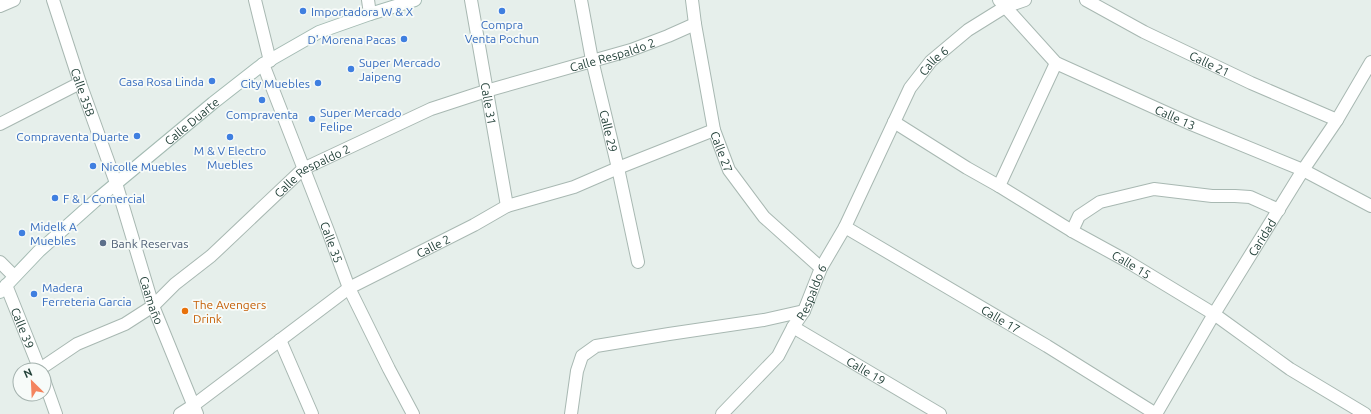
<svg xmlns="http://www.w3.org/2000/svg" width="1371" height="414" font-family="Ubuntu,sans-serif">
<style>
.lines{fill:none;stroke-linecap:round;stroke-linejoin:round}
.street-casing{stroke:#a8b8b2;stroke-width:14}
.secondary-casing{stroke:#a4bbb3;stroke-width:14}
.street{stroke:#fff;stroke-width:12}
.secondary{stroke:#fff;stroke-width:12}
.shop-dot{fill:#3f7fe0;stroke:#f7fbf9;stroke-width:1.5}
.service-dot{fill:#5c6f8a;stroke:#f7fbf9;stroke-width:1.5}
.food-dot{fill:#e8710a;stroke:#f7fbf9;stroke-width:1.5}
.labels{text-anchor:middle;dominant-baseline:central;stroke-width:3.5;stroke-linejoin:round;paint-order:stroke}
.shop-label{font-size:12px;fill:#366cbe;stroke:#f7fbf9;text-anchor:start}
.street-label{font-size:12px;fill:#24423a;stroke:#f7fbf9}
.service-label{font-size:12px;fill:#4e5e75;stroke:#f7fbf9;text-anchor:start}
.food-label{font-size:12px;fill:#c56008;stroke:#f7fbf9;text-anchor:start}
</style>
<rect width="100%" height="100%" fill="#e6efeb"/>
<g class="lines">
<defs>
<g id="street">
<path id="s1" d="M53 0 80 83 116 183 153 306 197 414"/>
<path d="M255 0 270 61"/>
<path d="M368 0 370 14"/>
<path id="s2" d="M471 0 507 206"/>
<path id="s3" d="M581 0 592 60 618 168 638 262"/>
<path id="s4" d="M692 0 695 24 714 130 729 170 764 217 821 268"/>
<path id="s5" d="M999 0 1056 63 1191 124 1303 170 1371 206"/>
<path id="s6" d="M1086 0 1144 32 1251 83 1337 120"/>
<path d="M0 6 14 0"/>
<path id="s7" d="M263 64 328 231 349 288 389 369 413 414"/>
<path id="s8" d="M894 122 967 168 999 186 1072 231 1125 260 1214 314 1290 369 1365 414"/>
<path d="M0 124 80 83"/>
<path d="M999 186 1056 63"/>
<path id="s9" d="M845 227 1047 346 1156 414"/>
<path d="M1072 231 1079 216 1100 202 1154 189 1212 196H1235L1250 197 1279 210"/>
<path d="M0 262 14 276"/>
<path id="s10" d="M6 285 40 370"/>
<path id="s11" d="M793 327 940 414"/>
<path d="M280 340 312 414"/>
<path id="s12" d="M40 369 77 344 125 324 153 306 175 284 211 256 303 169 431 109 486 91 631 50 668 36 695 24"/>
<path d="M44 380 56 414"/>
<path id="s13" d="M180 414 194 405 349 288 474 225 507 206 574 187 618 168 714 130"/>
<path d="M571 414 577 371 582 356 596 346 669 334 764 320 804 311"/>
<path id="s14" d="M722 414 778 356 793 327 804 311 821 268 845 227 910 88 931 61 968 30 1005 7 1025 0"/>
<path id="s15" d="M1156 414 1214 314 1303 170 1337 120 1371 62"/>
</g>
<g id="secondary">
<path id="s16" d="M0 292 39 251 95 201 213 103 263 64 319 32 370 14 415 0"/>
</g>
</defs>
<use href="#street" class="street-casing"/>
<use href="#secondary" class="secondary-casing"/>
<use href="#street" class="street"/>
<use href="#secondary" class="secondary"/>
</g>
<g class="shop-dot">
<circle cx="303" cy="11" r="4"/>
<circle cx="502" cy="11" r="4"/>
<circle cx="404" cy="39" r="4"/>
<circle cx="351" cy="69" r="4"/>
<circle cx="212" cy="81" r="4"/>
<circle cx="318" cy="83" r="4"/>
<circle cx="262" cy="100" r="4"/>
<circle cx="312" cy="119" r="4"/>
<circle cx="137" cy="136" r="4"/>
<circle cx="230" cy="137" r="4"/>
<circle cx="93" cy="166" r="4"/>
<circle cx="55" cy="198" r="4"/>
<circle cx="22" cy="233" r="4"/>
<circle cx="34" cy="294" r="4"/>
</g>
<circle class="service-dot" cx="103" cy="243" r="4"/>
<circle class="food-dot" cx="185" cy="311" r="4"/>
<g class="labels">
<g class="shop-label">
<text x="311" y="11">Importadora W &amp; X</text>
<text x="502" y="24" text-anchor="middle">Compra<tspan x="502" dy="14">Venta Pochun</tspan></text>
<text x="396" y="39" text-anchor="end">D' Morena Pacas</text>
<text x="359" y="62">Super Mercado<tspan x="359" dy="14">Jaipeng</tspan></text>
<text x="204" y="81" text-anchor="end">Casa Rosa Linda</text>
<text x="310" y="83" text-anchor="end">City Muebles</text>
<text x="320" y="112">Super Mercado<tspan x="320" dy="14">Felipe</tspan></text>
<text x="262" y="114" text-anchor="middle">Compraventa</text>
<text x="129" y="136" text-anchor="end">Compraventa Duarte</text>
<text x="230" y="150" text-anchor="middle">M &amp; V Electro<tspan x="230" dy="14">Muebles</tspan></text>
<text x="101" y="166">Nicolle Muebles</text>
<text x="63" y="198">F &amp; L Comercial</text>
<text x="30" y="226">Midelk A<tspan x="30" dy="14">Muebles</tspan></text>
<text x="42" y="287">Madera<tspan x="42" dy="14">Ferreteria Garcia</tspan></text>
</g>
<g class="street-label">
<text stroke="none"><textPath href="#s12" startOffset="664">Calle Respaldo 2</textPath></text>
<text stroke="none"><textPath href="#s14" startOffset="416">Calle 6</textPath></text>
<text stroke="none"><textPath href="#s6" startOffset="139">Calle 21</textPath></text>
<text stroke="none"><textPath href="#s1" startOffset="97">Calle 35B</textPath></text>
<text stroke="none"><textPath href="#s2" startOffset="105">Calle 31</textPath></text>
<text stroke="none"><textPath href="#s5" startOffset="216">Calle 13</textPath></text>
<text stroke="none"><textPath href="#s16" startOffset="257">Calle Duarte</textPath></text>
<text stroke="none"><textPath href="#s3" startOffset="134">Calle 29</textPath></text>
<text stroke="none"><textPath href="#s4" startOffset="155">Calle 27</textPath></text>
<text stroke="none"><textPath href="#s12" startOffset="340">Calle Respaldo 2</textPath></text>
<text stroke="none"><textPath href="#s15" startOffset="206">Caridad</textPath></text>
<text stroke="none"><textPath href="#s7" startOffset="191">Calle 35</textPath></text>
<text stroke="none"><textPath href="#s13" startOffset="305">Calle 2</textPath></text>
<text stroke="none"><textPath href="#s8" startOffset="277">Calle 15</textPath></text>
<text stroke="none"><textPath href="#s14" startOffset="153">Respaldo 6</textPath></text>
<text stroke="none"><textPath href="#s1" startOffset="316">Caamaño</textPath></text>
<text stroke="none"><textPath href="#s9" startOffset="181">Calle 17</textPath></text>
<text stroke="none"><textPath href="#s10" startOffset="46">Calle 39</textPath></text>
<text stroke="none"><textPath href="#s11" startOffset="85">Calle 19</textPath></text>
</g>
<g class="service-label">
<text x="111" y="243">Bank Reservas</text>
</g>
<g class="food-label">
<text x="193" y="304">The Avengers<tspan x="193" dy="14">Drink</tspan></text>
</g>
</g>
<g transform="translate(32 382) rotate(336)"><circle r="19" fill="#f7fbf9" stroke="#a3b1ad"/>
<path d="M0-3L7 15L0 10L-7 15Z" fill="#f4845f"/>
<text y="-6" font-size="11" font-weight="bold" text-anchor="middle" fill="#24423a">N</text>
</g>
</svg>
